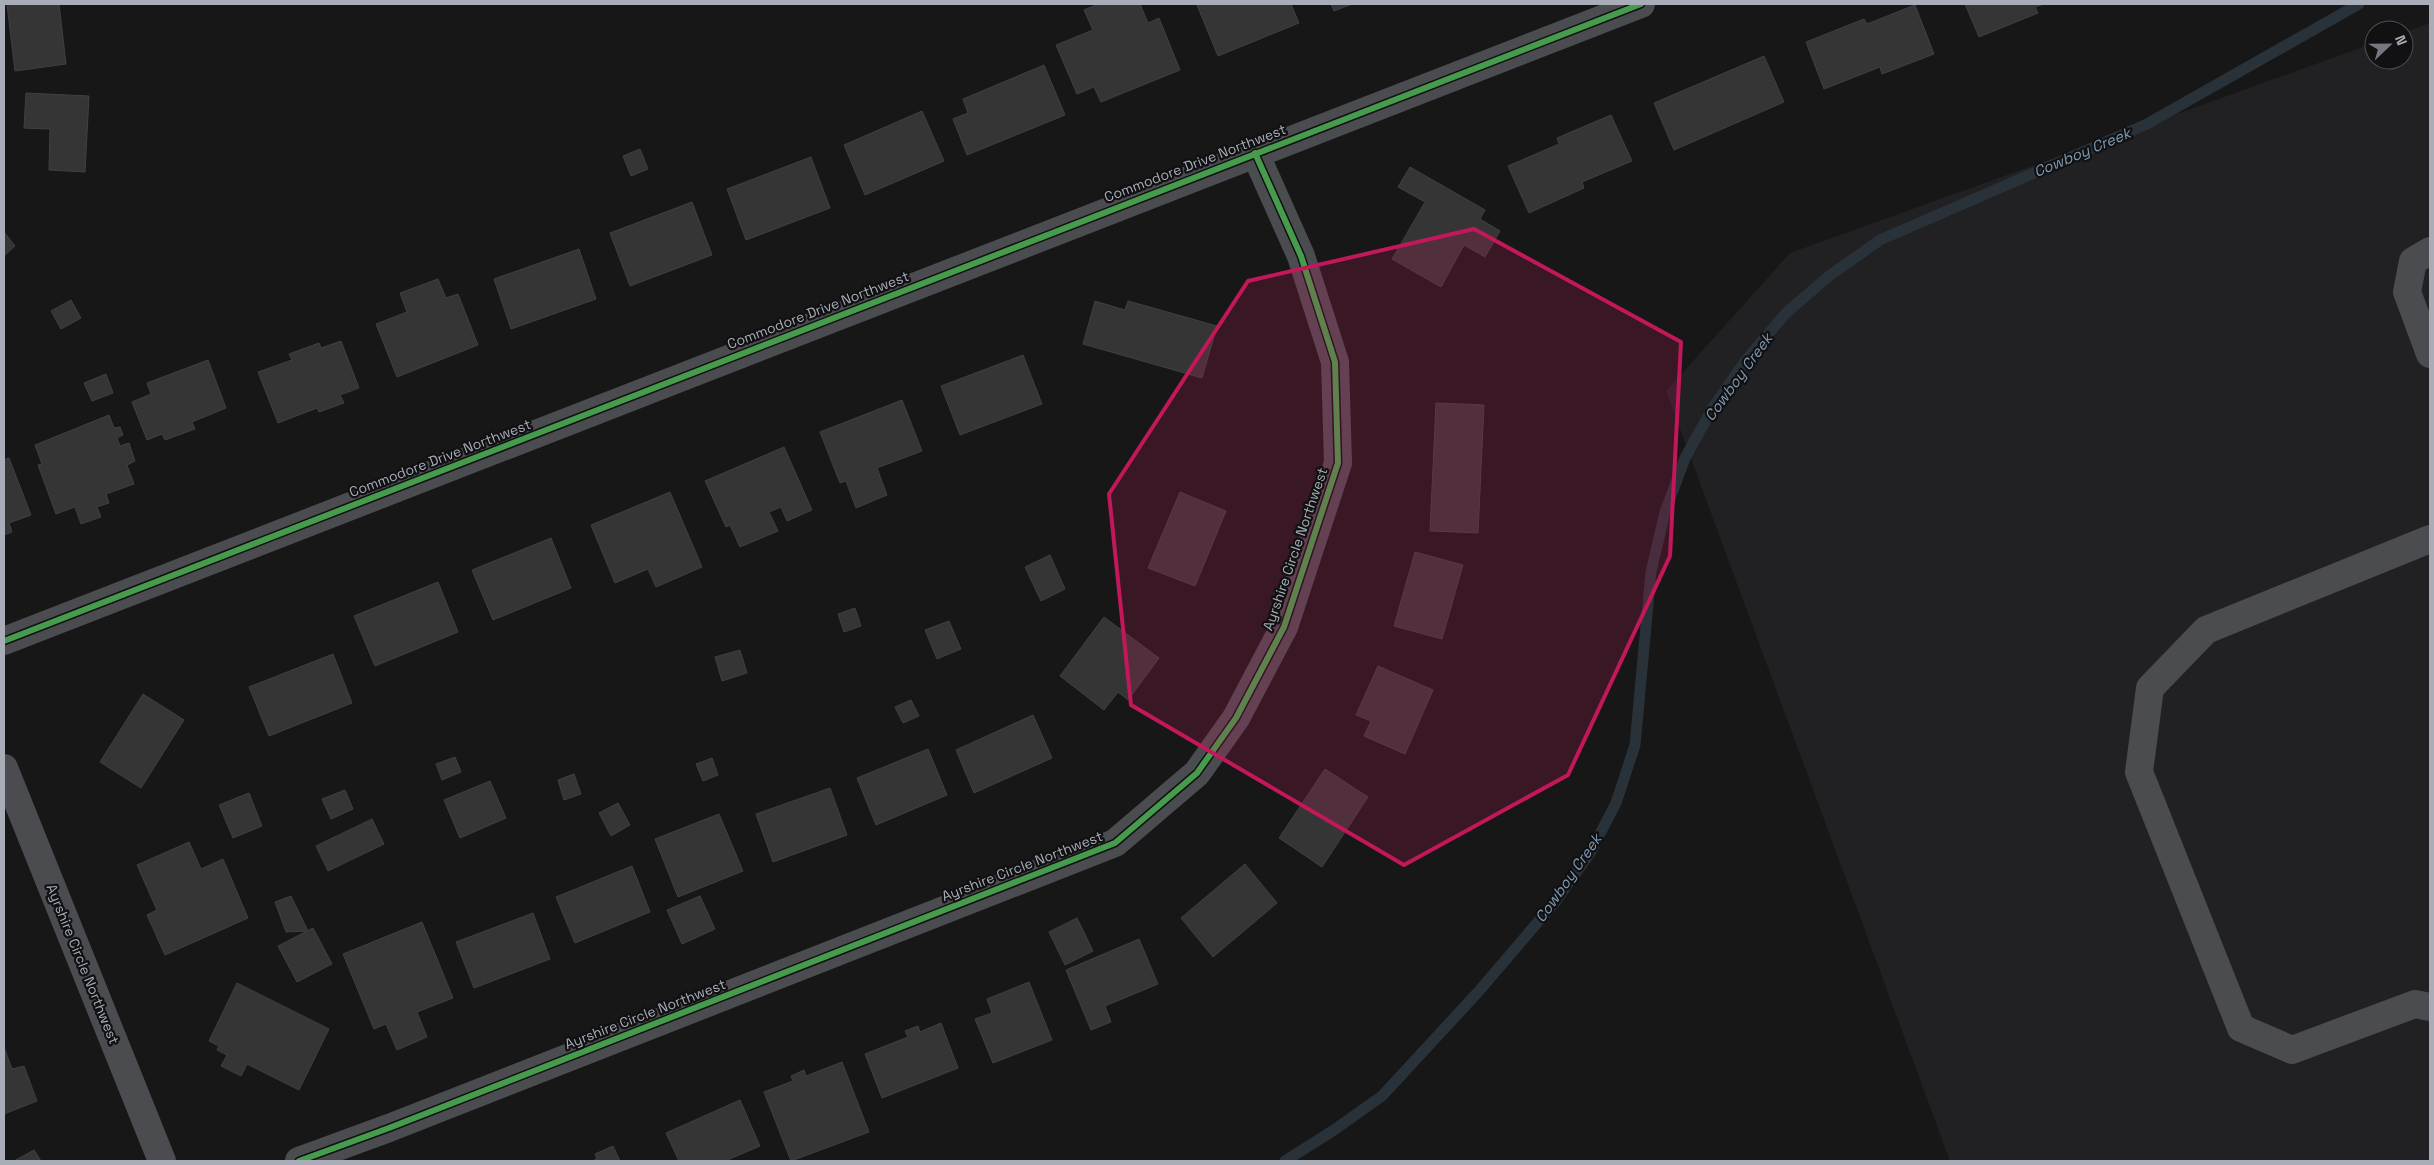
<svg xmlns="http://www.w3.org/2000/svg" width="2434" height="1165" font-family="'Space Grotesk',sans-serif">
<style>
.built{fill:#212123}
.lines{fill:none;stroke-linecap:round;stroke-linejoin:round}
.stream{stroke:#2a3239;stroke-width:11}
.building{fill:#353536;stroke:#3f4043}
.minor{stroke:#4b4c50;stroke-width:28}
.cycleway-casing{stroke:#111113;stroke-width:9}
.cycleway{stroke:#469c4c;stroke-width:6}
.marked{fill:#c2185b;fill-opacity:0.2;stroke:#c2185b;stroke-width:4;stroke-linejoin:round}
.labels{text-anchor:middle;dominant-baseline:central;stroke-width:4.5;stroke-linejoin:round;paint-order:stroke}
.street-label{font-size:14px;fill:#a8adb8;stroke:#111113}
.water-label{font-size:15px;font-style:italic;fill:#7f9bb3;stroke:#111113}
</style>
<rect width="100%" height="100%" fill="#171717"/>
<path class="built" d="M2430 23V1161H1950L1666 391 1790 253 2374 43V60H2404V32Z"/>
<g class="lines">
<path class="stream" d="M1285 1161 1334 1130 1382 1096 1479 991 1555 902 1590 853 1616 803 1635 745 1651 572 1665 512 1685 458 1712 409 1746 360 1786 313 1829 276 1880 240 2147 124 2359 4"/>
</g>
<g class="building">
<path d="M7 4H59L66 64 15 71Z"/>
<path d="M1099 4H1140L1148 23 1159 18 1180 70 1101 102 1094 87 1077 94 1056 45 1093 30 1084 10Z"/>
<path d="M1201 4H1291L1299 23 1218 56 1197 5Z"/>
<path d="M1331 4H1352L1334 11Z"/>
<path d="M1965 4H2044L2035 7 2038 13 1979 37Z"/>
<path d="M1915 5 1934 54 1882 74 1880 67 1824 89 1806 42 1864 19 1867 24Z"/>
<path d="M1764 56 1784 102 1674 150 1654 103Z"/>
<path d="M1044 65 1065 115 967 155 953 119 968 113 963 99Z"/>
<path d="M26 93 89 96 85 172 49 170 50 129 24 128Z"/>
<path d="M922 111 944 161 865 195 844 145Z"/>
<path d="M1611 115 1632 161 1582 182 1584 188 1529 213 1508 166 1559 144 1557 138Z"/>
<path d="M640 149 648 169 631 176 623 156Z"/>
<path d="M811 157 830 208 746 240 727 189Z"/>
<path d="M1410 167 1485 210 1480 219 1500 231 1485 257 1464 245 1441 287 1392 259 1425 202 1398 187Z"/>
<path d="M692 202 712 255 630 286 610 233Z"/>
<path d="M4 232 15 246 4 256Z"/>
<path d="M579 249 596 299 511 329 494 279Z"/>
<path d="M438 279 446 298 458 294 478 345 397 377 376 324 407 312 400 293Z"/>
<path d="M71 300 81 318 61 329 51 311Z"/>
<path d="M1095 301 1125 310 1128 301 1217 326 1202 378 1083 344Z"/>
<path d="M341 341 359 388 340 395 344 403 319 412 317 408 278 423 258 372 292 360 289 354 319 343 321 348Z"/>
<path d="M1023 355 1042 404 960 435 941 386Z"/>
<path d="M208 360 226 408 192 422 195 429 165 440 162 434 147 440 132 402 151 394 147 383Z"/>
<path d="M106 374 113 393 92 401 84 383Z"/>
<path d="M902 400 922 451 877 468 887 495 856 508 846 481 840 483 820 432Z"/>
<path d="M1436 403 1484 405 1478 533 1430 531Z"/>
<path d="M109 415 114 428 120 427 123 435 117 438 120 446 129 443 135 461 127 465 134 484 106 494 109 503 97 507 101 517 81 524 75 507 56 514 38 465 42 464 35 445Z"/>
<path d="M784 447 812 510 787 521 781 507 769 512 778 531 740 547 730 525 726 527 705 481Z"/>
<path d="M9 458 31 515 9 523 12 532 4 535V460Z"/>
<path d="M670 492 702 567 656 587 648 569 615 583 591 525Z"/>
<path d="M1180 492 1226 511 1195 586 1148 568Z"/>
<path d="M551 538 571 588 493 620 472 570Z"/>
<path d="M1415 552 1463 565 1442 639 1394 626Z"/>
<path d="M1050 555 1065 589 1041 601 1025 567Z"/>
<path d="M438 582 458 632 375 666 354 616Z"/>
<path d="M855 608 861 626 844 632 838 614Z"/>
<path d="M1104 617 1159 658 1128 700 1118 692 1104 710 1060 676Z"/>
<path d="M949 621 961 649 937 659 925 630Z"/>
<path d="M740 650 747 673 722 681 715 657Z"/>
<path d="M333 654 352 703 269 736 249 687Z"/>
<path d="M1378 666 1433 690 1405 754 1364 736 1371 721 1356 715Z"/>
<path d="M143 694 184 720 141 788 100 762Z"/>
<path d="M911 700 919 716 903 723 895 707Z"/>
<path d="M1033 715 1052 758 974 793 956 750Z"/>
<path d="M928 749 947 795 876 825 857 778Z"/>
<path d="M455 757 461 772 442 780 436 764Z"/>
<path d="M712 758 718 775 703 781 696 764Z"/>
<path d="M1325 769 1368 797 1322 867 1279 838Z"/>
<path d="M574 774 581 794 564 800 558 780Z"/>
<path d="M490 781 506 818 460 838 444 800Z"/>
<path d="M830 788 847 835 773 862 756 814Z"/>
<path d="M345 790 353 809 331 819 322 799Z"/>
<path d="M249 793 262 826 233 838 219 805Z"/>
<path d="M618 803 630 825 611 836 599 813Z"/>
<path d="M719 814 743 871 678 897 655 839Z"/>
<path d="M372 819 384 844 328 871 316 846Z"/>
<path d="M189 842 201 869 223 859 248 918 165 955 147 915 157 910 137 865Z"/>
<path d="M1245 864 1277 903 1213 957 1181 918Z"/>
<path d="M632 866 650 912 575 943 556 897Z"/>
<path d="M291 896 308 931 286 932 275 902Z"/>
<path d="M700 896 715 929 682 944 667 910Z"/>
<path d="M533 913 550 959 474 988 456 942Z"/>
<path d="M1077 918 1093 951 1065 965 1049 932Z"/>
<path d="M422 922 453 998 417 1012 427 1037 397 1050 386 1024 374 1029 343 954Z"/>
<path d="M313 928 332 964 297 982 278 946Z"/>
<path d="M1139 939 1158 984 1105 1006 1111 1022 1091 1030 1066 970Z"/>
<path d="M1029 982 1052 1040 993 1063 975 1019 992 1013 987 999Z"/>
<path d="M237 983 329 1029 299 1090 247 1064 241 1076 221 1066 227 1055 217 1050 219 1046 209 1041Z"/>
<path d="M941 1023 958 1068 882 1098 865 1054 908 1037 905 1031 918 1026 920 1032Z"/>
<path d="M4 1047 12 1069 24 1066 37 1101 4 1114Z"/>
<path d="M842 1062 869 1132 791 1161 764 1092 793 1081 791 1076 804 1070 806 1076Z"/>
<path d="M740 1100 760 1146 725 1161H679L666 1133Z"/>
<path d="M613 1146 620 1161H592L597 1159 595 1154Z"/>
<path d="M34 1150 41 1161H14Z"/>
</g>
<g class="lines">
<g class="minor">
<path d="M2430 251 2413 261 2407 292 2430 354"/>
<path d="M2430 539 2206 630 2150 688 2139 772 2241 1028 2292 1050 2415 1004 2430 1007"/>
<path d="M4 641 1641 4"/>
<path d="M4 768 162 1161"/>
<path d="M299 1161 389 1128 1115 843 1197 773 1236 718 1284 627 1338 463 1335 362 1301 256 1255 153"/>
</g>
<defs>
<g id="cycleway">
<path d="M4 641 1641 4"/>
<path d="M299 1161 389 1128 1115 843 1197 773 1236 718 1284 627 1338 463 1335 362 1301 256 1255 153"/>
</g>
</defs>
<use href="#cycleway" class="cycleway-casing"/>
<use href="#cycleway" class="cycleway"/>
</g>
<path class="marked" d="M1474 229 1681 342 1670 556 1568 775 1404 865 1131 705 1109 494 1248 281Z"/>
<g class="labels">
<g class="street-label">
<text transform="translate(1195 163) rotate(-21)">Commodore Drive Northwest</text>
<text transform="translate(818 310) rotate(-21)">Commodore Drive Northwest</text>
<text transform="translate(440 458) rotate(-21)">Commodore Drive Northwest</text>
<text transform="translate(1295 549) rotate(-71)">Ayrshire Circle Northwest</text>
<text transform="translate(1022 866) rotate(-21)">Ayrshire Circle Northwest</text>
<text transform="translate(83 964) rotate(68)">Ayrshire Circle Northwest</text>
<text transform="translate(645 1014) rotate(-21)">Ayrshire Circle Northwest</text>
</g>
<g class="water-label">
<text transform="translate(2082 152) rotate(-23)">Cowboy Creek</text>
<text transform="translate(1738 377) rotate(-54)">Cowboy Creek</text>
<text transform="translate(1568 878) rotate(-55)">Cowboy Creek</text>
</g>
</g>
<rect width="2434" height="1165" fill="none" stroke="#a8adb8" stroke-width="10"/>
<g transform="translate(2389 45) rotate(68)"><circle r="24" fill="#111113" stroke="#4d4f55"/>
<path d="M0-4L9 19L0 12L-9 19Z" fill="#757880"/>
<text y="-8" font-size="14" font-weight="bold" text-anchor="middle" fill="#a8adb8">N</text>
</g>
</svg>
